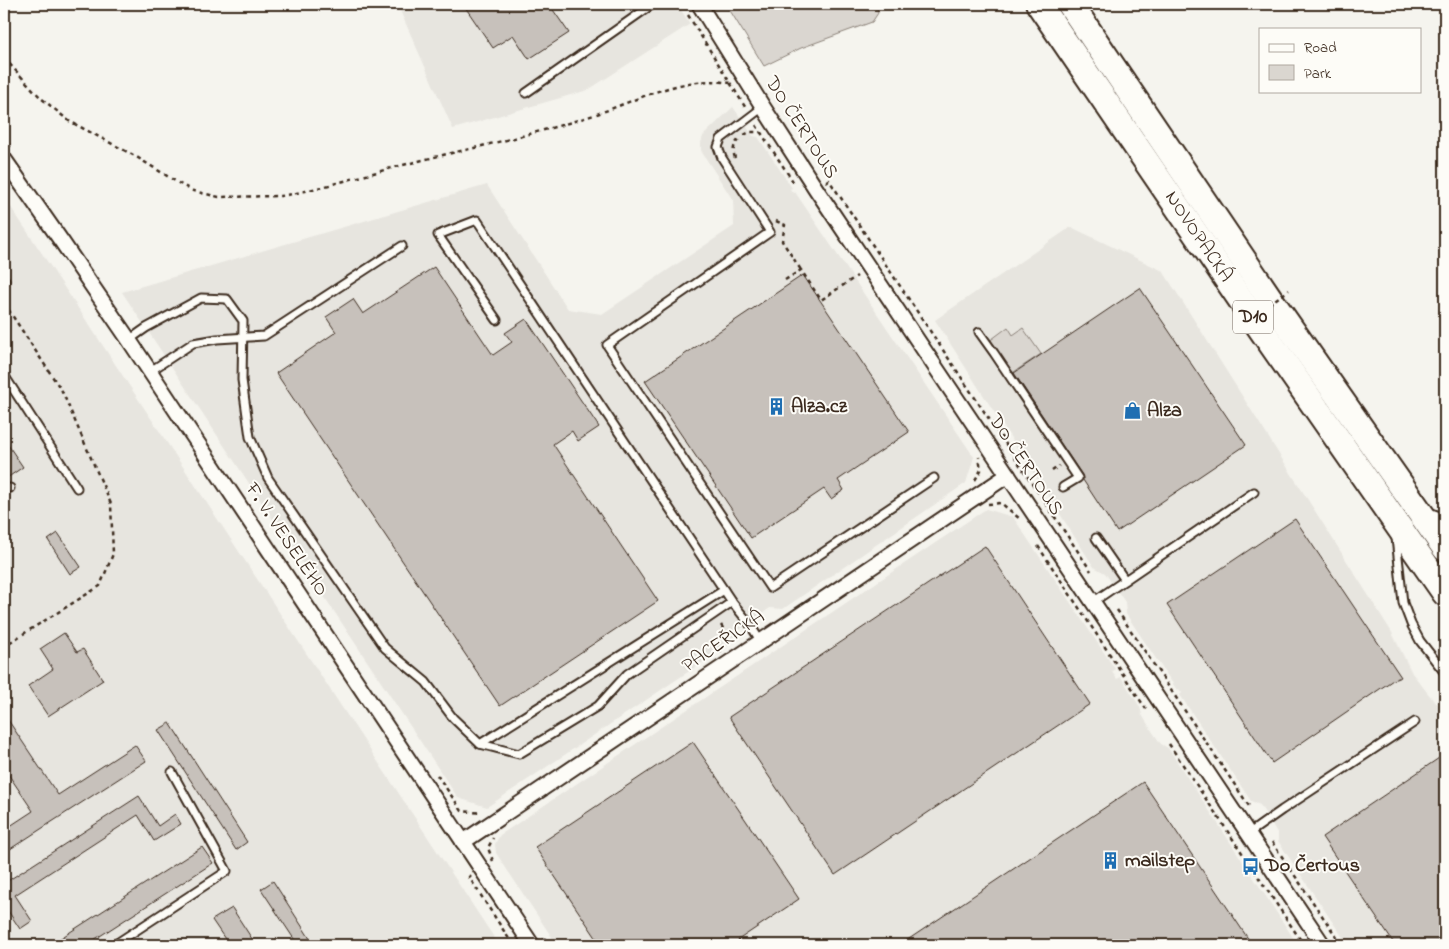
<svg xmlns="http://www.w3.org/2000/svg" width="1449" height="949" font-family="'Indie Flower',sans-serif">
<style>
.built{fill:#e7e5df}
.green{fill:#dad6d0;stroke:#8a8077}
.building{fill:#c7c1bb;stroke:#3b2a1e}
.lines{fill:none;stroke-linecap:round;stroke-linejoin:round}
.service-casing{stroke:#3b2a1e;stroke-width:11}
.minor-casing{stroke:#3b2a1e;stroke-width:18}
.motorway-casing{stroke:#3b2a1e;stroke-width:29}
.path{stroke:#3b2a1e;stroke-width:2.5;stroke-dasharray:4 4;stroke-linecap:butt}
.service{stroke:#fdfcf7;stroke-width:7}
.minor{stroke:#fdfcf7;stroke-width:14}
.motorway{stroke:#fdfcf7;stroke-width:25}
.path-bridge{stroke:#3b2a1e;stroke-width:2.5;stroke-dasharray:4 4;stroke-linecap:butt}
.labels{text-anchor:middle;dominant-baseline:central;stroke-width:4;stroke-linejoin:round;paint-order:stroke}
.shield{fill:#fdfcf7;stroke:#75695f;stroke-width:1}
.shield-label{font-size:19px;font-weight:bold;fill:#3b2a1e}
.street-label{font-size:20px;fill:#3b2a1e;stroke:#fdfcf7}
.poi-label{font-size:20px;font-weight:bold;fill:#3b2a1e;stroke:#fdfcf7;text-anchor:start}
</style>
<rect width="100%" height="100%" fill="#f5f4ee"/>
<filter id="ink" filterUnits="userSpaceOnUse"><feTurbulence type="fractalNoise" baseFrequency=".02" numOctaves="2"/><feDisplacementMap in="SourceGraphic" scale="10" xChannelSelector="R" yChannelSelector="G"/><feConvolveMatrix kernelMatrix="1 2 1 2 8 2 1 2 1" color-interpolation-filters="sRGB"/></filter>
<g filter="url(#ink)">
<g class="built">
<path d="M397 4H677L690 24 588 90 453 129Z"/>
<path d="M733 107 753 136 758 137 792 188 790 189 793 193 795 192 974 457 966 483 783 609 770 608 736 632 731 643 487 807 458 798 122 292 487 185 568 309 602 314 734 226 733 200 703 154 701 150V143L703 136 708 131Z"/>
<path d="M4 197 39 249 499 945H4Z"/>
<path d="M1071 227 1163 271 1391 631 1412 673 1434 701 1445 710V945H1348L1278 841V834L1260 805 1251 801 1180 695 1182 693 1179 689 1177 690 1126 614 1125 602 1105 573 1094 567 935 320Z"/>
<path d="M986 509 1013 517 1115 669 1112 672 1117 679 1121 677 1140 707 1142 715 1152 731 1161 744 1168 748 1298 945H557L496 853 495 844 500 835Z"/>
</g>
<g class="green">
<path d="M726 4H876L878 13 872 22 801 48 764 66Z"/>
<path d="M1008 327 1013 335 1023 328 1041 354 1011 374 988 342Z"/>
</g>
<g class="building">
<path d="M463 4H549L569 33 529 59 513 35 493 48Z"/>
<path d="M434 267 493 355 512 342 505 333 526 319 599 427 578 441 572 431 553 444 658 601 500 706 276 373 336 332 326 317 353 299 363 314Z"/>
<path d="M803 275 909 432 838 480 844 490 831 499 824 489 751 538 645 381Z"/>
<path d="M1140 288 1246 445 1117 532 1083 480 1082 475 1014 373Z"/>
<path d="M4 439 23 467 4 480Z"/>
<path d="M1295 519 1401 677 1393 680 1272 763 1167 605Z"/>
<path d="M58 533 81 567 70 574 48 540Z"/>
<path d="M985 546 1090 704 835 875 729 717Z"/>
<path d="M64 633 77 652 83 649 103 680 48 716 28 686 53 669 40 649Z"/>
<path d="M4 714 58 795 135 745 146 761 4 853V830L33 811 4 768Z"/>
<path d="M170 723 247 842 236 850 158 730Z"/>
<path d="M693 742 799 899 738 940 742 945H601L535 847Z"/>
<path d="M1445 754V945H1395L1322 837Z"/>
<path d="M1143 782 1249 940 1241 945H900Z"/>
<path d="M139 796 158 826 175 814 181 824 154 841 138 815 15 895 32 921 20 929 4 905V878L6 882Z"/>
<path d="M202 847 213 863 86 945H50Z"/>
<path d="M273 881 314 945H298L261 889Z"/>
<path d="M232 908 256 945H229L212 920Z"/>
</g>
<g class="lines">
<defs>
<g id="service">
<path d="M526 93 653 4"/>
<path d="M763 107 721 139 718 147 722 158 770 232 607 345 770 588 934 478"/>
<path d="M4 281 5 280"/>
<path d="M497 320 438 235 477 220 732 602 749 623 761 642"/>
<path d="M979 332 994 353 1078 478 1063 487"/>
<path d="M129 340 146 328 201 298 227 299 243 321 242 380 250 437 268 478 385 648 426 682 453 718 480 744 519 754 598 706 627 674 732 602"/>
<path d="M149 372 193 343 217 339 264 336 402 246"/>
<path d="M4 375 77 488"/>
<path d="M4 488H10"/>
<path d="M1429 512 1445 518"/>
<path d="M1096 538 1125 580"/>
<path d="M1396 538 1403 603 1411 624 1420 641 1445 673"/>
<path d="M1093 602 1254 492"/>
<path d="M480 744 724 590"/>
<path d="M1248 834 1282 810 1415 722"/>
<path d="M114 945 227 871 172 772"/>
</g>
<g id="minor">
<path d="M699 4 763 107 816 189 1323 945"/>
<path d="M4 159 62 242 129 340 532 945"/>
<path d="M463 842 1008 475"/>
</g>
<g id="motorway">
<path d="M1039 4 1252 316 1445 593"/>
<path d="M1070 4 1272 302 1445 548"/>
</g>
</defs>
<use href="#service" class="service-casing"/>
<use href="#minor" class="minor-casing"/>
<use href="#motorway" class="motorway-casing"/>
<g class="path">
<path d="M688 15 747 110"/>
<path d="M4 58 41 98 69 121 135 156 180 184 193 191 219 197 281 196 292 194C338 184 384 169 431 158 449 153 468 150 486 145 518 137 550 129 581 119 628 106 680 73 730 83"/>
<path d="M756 125 794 183"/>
<path d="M744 135 750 132H760"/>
<path d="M4 137 11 148"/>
<path d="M735 158C732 150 734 144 740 138"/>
<path d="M826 182 829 180 1091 571"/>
<path d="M776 221 785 225 782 241 801 270"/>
<path d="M785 280 801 270 821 300 857 276"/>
<path d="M4 303 62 391 111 504 113 554 100 586 4 646"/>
<path d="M1052 471 1059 466"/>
<path d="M975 480 981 470 979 457"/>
<path d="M988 504 1001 503 1020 519"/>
<path d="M1038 546 1146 709"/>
<path d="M1117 610 1249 806"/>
<path d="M721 625 726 633 715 642 721 652"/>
<path d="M1169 744 1304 945"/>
<path d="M437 775 462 811 482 813"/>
<path d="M1272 842 1342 945"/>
<path d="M493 861 488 848 493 838"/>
<path d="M471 875 469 877 513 945"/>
<path d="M544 938 549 945"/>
</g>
<use href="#service" class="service"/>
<use href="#minor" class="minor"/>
<use href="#motorway" class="motorway"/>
<path class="path-bridge" d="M1236 327 1289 290"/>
</g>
</g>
<defs>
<symbol id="building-bare" viewBox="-9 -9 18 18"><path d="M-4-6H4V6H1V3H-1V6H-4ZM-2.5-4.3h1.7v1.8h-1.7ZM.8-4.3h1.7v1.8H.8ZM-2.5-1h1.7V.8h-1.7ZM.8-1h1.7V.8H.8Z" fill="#1f6fb2" stroke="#fdfcf7" stroke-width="2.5" paint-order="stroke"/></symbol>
<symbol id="shop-bare" viewBox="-9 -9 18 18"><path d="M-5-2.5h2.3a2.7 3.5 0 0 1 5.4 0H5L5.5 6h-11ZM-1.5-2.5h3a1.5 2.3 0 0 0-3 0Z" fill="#1f6fb2" stroke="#fdfcf7" stroke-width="2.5" paint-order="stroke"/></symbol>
<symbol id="bus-bare" viewBox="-9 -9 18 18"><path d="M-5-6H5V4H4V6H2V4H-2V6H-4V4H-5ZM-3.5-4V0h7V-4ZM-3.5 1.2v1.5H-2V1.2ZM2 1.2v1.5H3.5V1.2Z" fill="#1f6fb2" stroke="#fdfcf7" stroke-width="2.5" paint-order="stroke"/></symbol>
</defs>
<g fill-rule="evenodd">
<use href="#building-bare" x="764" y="394" width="25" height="25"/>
<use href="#shop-bare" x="1120" y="398" width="25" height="25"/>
<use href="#building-bare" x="1098" y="848" width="25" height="25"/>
<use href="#bus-bare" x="1238" y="854" width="25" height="25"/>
</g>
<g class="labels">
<rect class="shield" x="1233" y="300.5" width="40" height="33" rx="4"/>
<g class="shield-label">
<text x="1253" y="317">D10</text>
</g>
<g class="street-label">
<text transform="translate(801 128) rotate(57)">DO ČERTOUS</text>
<text transform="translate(1198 237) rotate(56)">NOVOPACKÁ</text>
<text transform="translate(1025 465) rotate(56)">DO ČERTOUS</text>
<text transform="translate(286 540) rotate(56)">F. V. VESELÉHO</text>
<text transform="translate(724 642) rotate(-34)">PACEŘICKÁ</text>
</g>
<g class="poi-label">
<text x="791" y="407">Alza.cz</text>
<text x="1147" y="411">Alza</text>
<text x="1125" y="861">mailstep</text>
<text x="1265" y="866">Do Čertous</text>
</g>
</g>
<rect width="1449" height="949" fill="none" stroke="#fdfcf7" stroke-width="20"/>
<rect x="10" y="10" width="1429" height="929" fill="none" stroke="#3b2a1e" stroke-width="2" filter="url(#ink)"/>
<rect x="1259" y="28" width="162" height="65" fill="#fdfcf7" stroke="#afa8a0"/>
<rect x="1269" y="44" width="25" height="8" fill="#fdfcf7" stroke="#afa8a0"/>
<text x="1304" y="52" font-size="15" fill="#3b2a1e">Road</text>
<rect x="1269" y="65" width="25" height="15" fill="#dad6d0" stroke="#afa8a0"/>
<text x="1304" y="78" font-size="15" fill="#3b2a1e">Park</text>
</svg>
